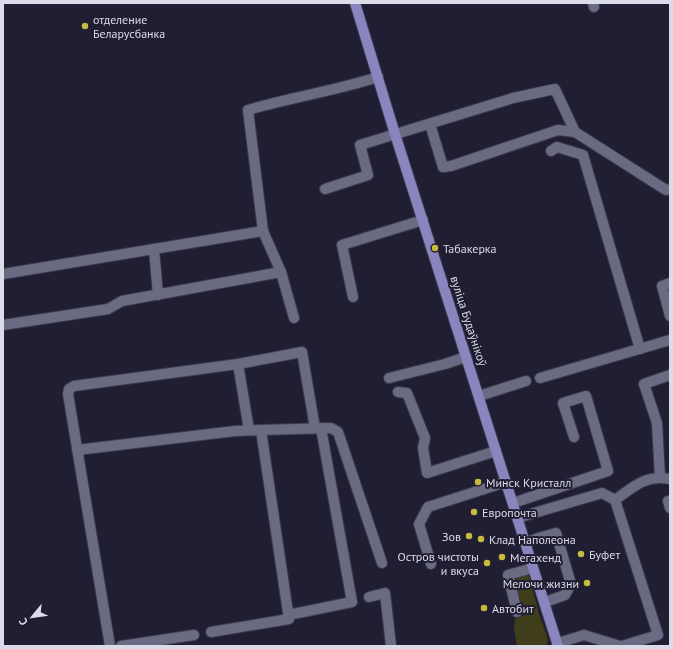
<svg xmlns="http://www.w3.org/2000/svg" width="673" height="649" font-family="'PT Sans',sans-serif">
<style>
.green{fill:#403d1a}
.lines{fill:none;stroke-linecap:round;stroke-linejoin:round}
.minor-casing{stroke:#3c3a4c;stroke-width:12}
.major-casing{stroke:#3c3a4c;stroke-width:12}
.minor{stroke:#6b6a83;stroke-width:10}
.major{stroke:#8a85be;stroke-width:10}
.poi-dot{fill:#c7bb3c;stroke:#201e33;stroke-width:1.5}
.labels{text-anchor:middle;dominant-baseline:central;stroke-width:4;stroke-linejoin:round;paint-order:stroke}
.poi-label{font-size:12px;fill:#dbdbe9;stroke:#201e33;text-anchor:start}
.street-label{font-size:12px;fill:#dbdbe9;stroke:#201e33}
</style>
<rect width="100%" height="100%" fill="#201e33"/>
<path class="green" d="M525 574 529 576 539 614 547 636 548 642 546 646H517L514 629 515 619 525 615 516 586 517 577Z"/>
<g class="lines">
<defs>
<g id="minor">
<path d="M593 3 594 7"/>
<path d="M575 132 666 190 670 189"/>
<path d="M551 151 557 147 583 155 640 349"/>
<path d="M325 189 368 175 360 145 513 98 555 89 575 132 558 130 451 166 443 167 430 124"/>
<path d="M154 249 158 295"/>
<path d="M3 274 263 231"/>
<path d="M670 283 662 286 670 316"/>
<path d="M353 297 342 245 423 220"/>
<path d="M294 318 281 272 263 231 248 110C291 97 335 91 378 77"/>
<path d="M3 325 108 309 122 301 281 272"/>
<path d="M238 364 249 430"/>
<path d="M389 378 445 364 466 357"/>
<path d="M540 378 670 340"/>
<path d="M398 392 407 393 425 438 423 448 427 473 496 451"/>
<path d="M479 396 526 381"/>
<path d="M261 430 331 428 338 432 382 563"/>
<path d="M77 450 235 431 261 430 289 619 211 632"/>
<path d="M660 477 657 423 644 384 670 375"/>
<path d="M615 500C633 487 646 474 670 479"/>
<path d="M668 501 670 508"/>
<path d="M513 503 608 471 586 396 563 403 574 437"/>
<path d="M517 518 602 493 615 500 658 635 622 646"/>
<path d="M526 543 538 538 556 533 571 584 565 595 545 602"/>
<path d="M431 564 419 524 428 507 506 482"/>
<path d="M369 597 385 593 391 646"/>
<path d="M517 612 508 575 533 568"/>
<path d="M288 615 352 602 321 428"/>
<path d="M558 643 584 635 620 646"/>
<path d="M110 646 68 394 69 389 74 386 238 364 302 352 315 428"/>
<path d="M121 646 194 635"/>
</g>
<path id="major" d="M355 3 395 134 558 646"/>
</defs>
<use href="#minor" class="minor-casing"/>
<use href="#major" class="major-casing"/>
<use href="#minor" class="minor"/>
<use href="#major" class="major"/>
</g>
<g class="poi-dot">
<circle cx="85" cy="26" r="4"/>
<circle cx="435" cy="248" r="4"/>
<circle cx="478" cy="482" r="4"/>
<circle cx="474" cy="512" r="4"/>
<circle cx="469" cy="536" r="4"/>
<circle cx="481" cy="539" r="4"/>
<circle cx="581" cy="554" r="4"/>
<circle cx="502" cy="557" r="4"/>
<circle cx="487" cy="563" r="4"/>
<circle cx="587" cy="583" r="4"/>
<circle cx="484" cy="608" r="4"/>
</g>
<g class="labels">
<g class="poi-label">
<text x="93" y="19">отделение<tspan x="93" dy="14">Беларусбанка</tspan></text>
<text x="443" y="248">Табакерка</text>
<text x="486" y="482">Минск Кристалл</text>
<text x="482" y="512">Европочта</text>
<text x="461" y="536" text-anchor="end">Зов</text>
<text x="489" y="539">Клад Наполеона</text>
<text x="589" y="554">Буфет</text>
<text x="479" y="556" text-anchor="end">Остров чистоты<tspan x="479" dy="14">и вкуса</tspan></text>
<text x="510" y="557">Мегахенд</text>
<text x="579" y="583" text-anchor="end">Мелочи жизни</text>
<text x="492" y="608">Автобит</text>
</g>
<g class="street-label">
<text transform="translate(469 321) rotate(72)">вуліца Будаўнікоў</text>
</g>
</g>
<rect width="673" height="649" fill="none" stroke="#dbdbe9" stroke-width="8"/>
<g transform="translate(32 617) rotate(241)" stroke="#201e33" stroke-width="3" paint-order="stroke">
<path d="M0-3L7 15L0 10L-7 15Z" fill="#dbdbe9"/>
<text y="-6" font-size="11" font-weight="bold" text-anchor="middle" fill="#dbdbe9">С</text>
</g>
</svg>
